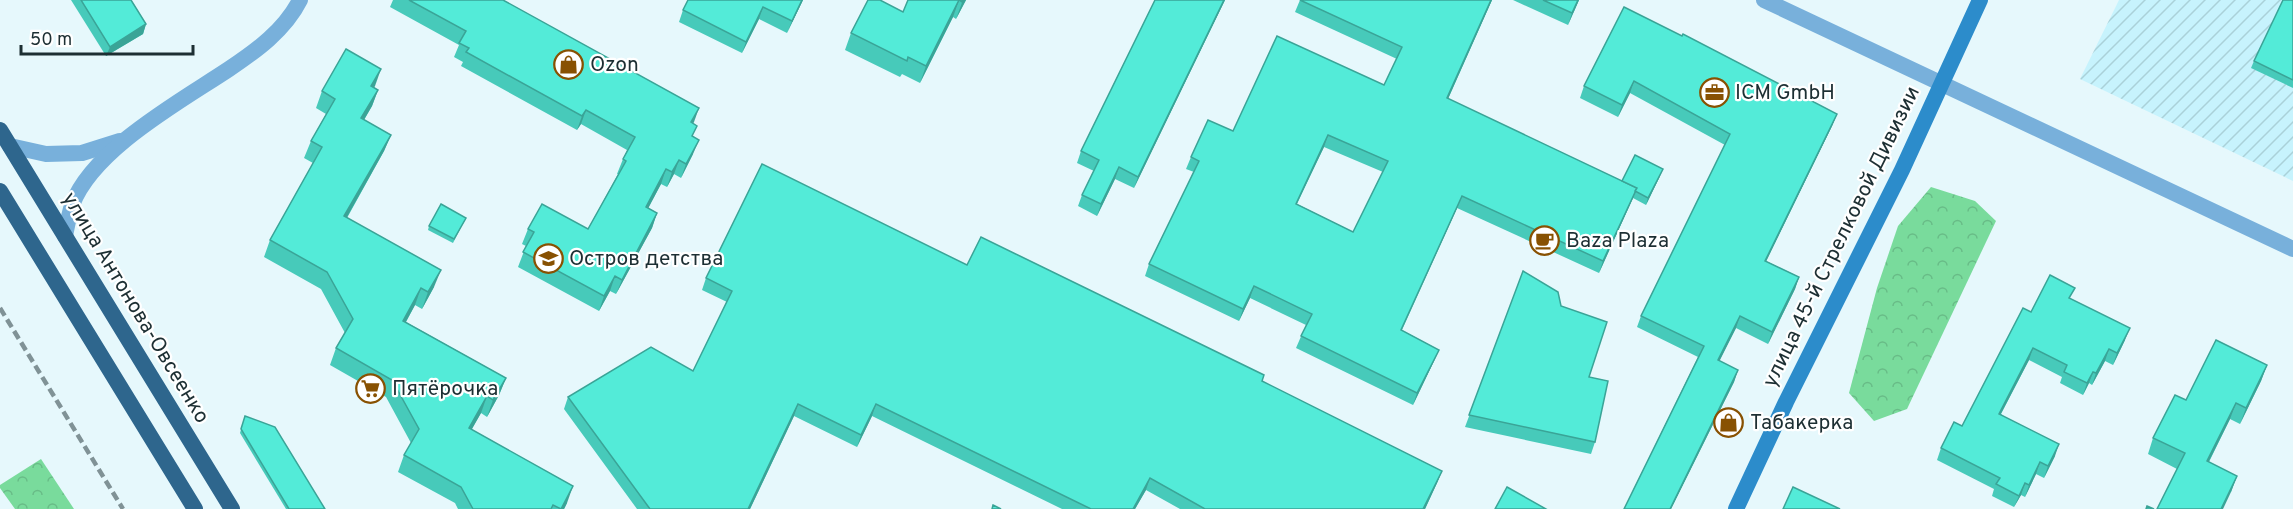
<svg xmlns="http://www.w3.org/2000/svg" width="2293" height="509" font-family="Overpass,sans-serif">
<style>
.industrial{fill:url(#industrial-furrows)}
.forest{fill:url(#forest-crowns)}
.lines{fill:none;stroke-linecap:round;stroke-linejoin:round}
.tertiary{stroke:#78b0db;stroke-width:16}
.secondary{stroke:#2c8ccb;stroke-width:16}
.trunk{stroke:#2e668d;stroke-width:16}
.rail{stroke:#809296;stroke-width:4.5;stroke-dasharray:9 4.5;stroke-linecap:butt}
.wall{fill:#47caba;fill-rule:evenodd}
.shaded-wall{fill:#3aa497}
.building{fill:#53ebd8;stroke:#3aa497;stroke-width:1.5;fill-rule:evenodd}
.labels{text-anchor:middle;dominant-baseline:central;stroke-width:4.5;stroke-linejoin:round;paint-order:stroke}
.poi-label{font-size:21px;fill:#1d2f33;stroke:#fff;text-anchor:start}
.street-label{font-size:21px;fill:#1d2f33;stroke:#fff}
</style>
<defs>
<pattern id="industrial-furrows" width="10" height="10" patternUnits="userSpaceOnUse" patternTransform="scale(1.5)"><rect width="10" height="10" fill="#c7f3fd"/><path d="M-1 1l2-2M0 10L10 0M9 11l2-2" fill="none" stroke="#aad1d9"/></pattern>
<pattern id="forest-crowns" width="20" height="18" patternUnits="userSpaceOnUse" patternTransform="scale(1.5)"><rect width="20" height="18" fill="#79db9c"/><path d="M2 6a3 3 0 1 1 6 0M12 15a3 3 0 1 1 6 0" fill="none" stroke="#68bc87"/></pattern>
</defs>
<rect width="100%" height="100%" fill="#e6f8fc"/>
<path class="industrial" d="M2119 0H2293V181L2080 79Z"/>
<g class="forest">
<path d="M1931 187 1975 201 1996 221 1907 409 1874 421 1849 393 1877 288 1898 226Z"/>
<path d="M41 459 74 509H15L0 488V485Z"/>
</g>
<g class="lines">
<g class="tertiary">
<path d="M1764 0 2293 249"/>
<path d="M10 146 46 154 82 153 120 141"/>
<path d="M65 236C67 226 69 215 72 205 93 149 181 101 229 69 256 51 285 30 300 0"/>
</g>
<path class="secondary" d="M1736 509 1786 402 1902 170 1980 0"/>
<g class="trunk">
<path d="M0 130 232 509"/>
<path d="M0 191 195 509"/>
</g>
<path class="rail" d="M0 308 123 509"/>
</g>
<g class="wall">
<path d="M71 0H131L146 24 143 34 106 56Z"/>
<path d="M393 0H503L693 124V154L681 178 674 174 667 187 661 184 648 208 657 213 652 228 616 294 610 291 599 311 518 267 526 246 522 244 528 229H588L618 174H617L623 159 627 150 581 124 577 130 461 66 463 62 454 57 459 45 390 7Z"/>
<path d="M803 0 787 33 759 19 742 53 679 22 683 10Z"/>
<path d="M908 0H966L956 19 953 17 920 83 902 74 900 77 845 50 851 33 903 12Z"/>
<path d="M1155 0H1225L1134 188 1115 179 1097 216 1078 206 1082 195 1094 171 1077 163 1081 151Z"/>
<path d="M1300 0H1492L1448 99 1622 181 1660 176 1646 205 1633 198 1599 273 1457 208 1402 330 1439 350 1434 361 1413 405 1296 348 1306 325 1250 298 1239 321 1145 276 1149 264 1194 172 1186 169 1191 157 1233 131 1384 85 1397 59 1295 12ZM1324 147 1383 172 1353 232 1297 204Z"/>
<path d="M1513 0H1579L1568 25Z"/>
<path d="M2293 0V88L2251 68 2254 61Z"/>
<path d="M1624 7 1837 114 1832 126 1766 261 1799 277 1795 289 1768 344 1736 328 1719 361 1738 370 1734 382 1671 509H1624L1698 357 1637 327 1641 316 1725 145 1630 93 1618 117 1580 98 1584 86Z"/>
<path d="M374 87 378 90 372 106 364 120 391 135 384 151 347 218 434 287 422 309 415 305 406 322 506 378 499 395 487 417 481 413 471 430 567 503 564 509H458L455 503 398 472 404 455 411 443 386 397 330 365 336 348 345 333 321 289 264 257 270 240 313 163 304 158 311 141 326 114 316 108 322 91Z"/>
<path d="M466 218 453 243 428 230 429 226Z"/>
<path d="M967 265 1262 381 1442 471 1437 483 1425 509H1180L1146 490 1135 509H1062L872 416 857 447 794 416 750 509H637L564 409 568 397 693 371 727 302 702 290 706 278Z"/>
<path d="M1523 271 1561 306 1589 377 1595 442 1591 454 1465 427Z"/>
<path d="M2071 299 2125 340 2113 365 2105 361 2092 385 2089 383 2083 395 2060 383 2062 377 2029 360 2001 414 2055 456 2044 478 2036 474 2025 497 2021 495 2014 507 1992 496 1994 489 1937 460 1941 448 1962 426 2031 312Z"/>
<path d="M2267 365 2261 381 2240 424 2230 419 2209 462 2237 476 2231 492 2177 469 2148 454 2153 438 2186 400Z"/>
<path d="M245 416 325 509H286L240 433Z"/>
</g>
<g class="shaded-wall">
<path d="M802 0H803L787 33 792 21Z"/>
<path d="M959 0 953 17 920 83 926 66Z"/>
<path d="M963 0H966L956 19Z"/>
<path d="M1224 0H1225L1134 188 1138 177Z"/>
<path d="M1491 0H1492L1443 110 1447 98Z"/>
<path d="M1578 0H1579L1568 25 1572 13Z"/>
<path d="M763 7 759 19 742 53 746 42Z"/>
<path d="M146 24 143 34 106 56 110 47Z"/>
<path d="M381 69 375 86 365 103 371 86Z"/>
<path d="M1634 81 1630 93 1618 117 1622 105Z"/>
<path d="M378 90 372 106 355 135 361 118Z"/>
<path d="M699 108 694 122 686 137 691 122Z"/>
<path d="M586 110 581 124 577 130 582 116Z"/>
<path d="M1837 114 1832 126 1761 272 1765 261Z"/>
<path d="M391 135 384 151 338 233 344 216Z"/>
<path d="M1328 135 1324 147 1291 215 1296 204Z"/>
<path d="M699 140 693 154 681 178 686 164Z"/>
<path d="M679 160 674 174 667 187 672 172Z"/>
<path d="M1119 167 1115 179 1097 216 1101 204Z"/>
<path d="M666 169 661 184 641 222 646 207Z"/>
<path d="M1663 169 1660 176 1646 205 1648 198Z"/>
<path d="M1637 188 1632 200 1599 273 1603 261Z"/>
<path d="M1462 196 1457 208 1396 341 1401 330Z"/>
<path d="M657 213 652 228 616 294 622 280Z"/>
<path d="M441 270 434 287 422 309 428 292Z"/>
<path d="M615 276 610 291 599 311 604 296Z"/>
<path d="M1799 277 1795 289 1768 344 1772 332Z"/>
<path d="M1254 286 1250 298 1239 321 1243 309Z"/>
<path d="M421 288 415 305 397 338 403 321Z"/>
<path d="M1740 316 1736 328 1714 372 1718 360Z"/>
<path d="M2130 328 2125 340 2113 365 2117 353Z"/>
<path d="M2033 348 2029 360 1995 425 1999 414Z"/>
<path d="M2109 349 2105 361 2092 385 2096 373Z"/>
<path d="M1439 350 1434 361 1413 405 1417 393Z"/>
<path d="M2267 365 2261 381 2240 424 2246 408Z"/>
<path d="M1738 370 1734 382 1671 509H1670Z"/>
<path d="M2093 372 2089 383 2083 395 2087 383Z"/>
<path d="M506 378 499 395 487 417 493 400Z"/>
<path d="M487 396 481 413 463 445 469 428Z"/>
<path d="M2236 403 2230 419 2201 477 2207 461Z"/>
<path d="M798 404 794 416 750 509H748Z"/>
<path d="M876 404 872 416 857 447 861 435Z"/>
<path d="M2059 444 2055 456 2044 478 2048 466Z"/>
<path d="M2040 462 2036 474 2025 497 2029 485Z"/>
<path d="M1442 471 1437 483 1425 509H1423Z"/>
<path d="M2237 476 2231 492 2223 509H2221Z"/>
<path d="M1150 478 1146 490 1135 509H1133Z"/>
<path d="M2025 483 2021 495 2014 507 2019 496Z"/>
<path d="M573 486 567 503 564 509H561Z"/>
</g>
<g class="building">
<path d="M81 0H131L146 24 110 47Z"/>
<path d="M409 0H503L699 108 691 122 697 126 692 136 699 140 686 164 679 160 672 172 666 169 646 207 657 213 622 280 615 276 604 296 523 252 534 232 528 229 542 204 588 229 626 161 623 159 635 137 586 110 582 116 466 52 469 48 459 43 466 31Z"/>
<path d="M688 0H802L792 21 763 7 746 42 683 10Z"/>
<path d="M868 0H880L903 12 908 0H963L962 2 959 0 926 66 908 57 907 61 851 33Z"/>
<path d="M1155 0H1224L1138 177 1119 167 1101 204 1082 195 1099 160 1081 151Z"/>
<path d="M1300 0H1491L1447 98 1637 188 1603 261 1462 196 1401 330 1439 350 1417 393 1301 336 1312 314 1254 286 1243 309 1149 264 1199 161 1191 157 1208 120 1233 131 1277 36 1384 85 1402 47ZM1328 135 1388 161 1353 232 1296 204Z"/>
<path d="M1543 0H1578L1572 13Z"/>
<path d="M2283 0H2293V80L2254 61Z"/>
<path d="M1624 7 1682 36 1683 34 1837 114 1765 261 1799 277 1772 332 1740 316 1718 360 1738 370 1670 509H1624L1704 346 1641 316 1730 134 1634 81 1622 105 1584 86Z"/>
<path d="M346 49 381 69 371 86 378 90 361 118 391 135 344 216 441 270 428 292 421 288 403 321 506 378 493 400 487 396 469 428 573 486 561 509 553 505 551 509H473L461 487 404 455 419 429 392 380 336 348 353 319 327 272 270 240 322 147 311 141 335 99 322 91Z"/>
<path d="M1635 155 1663 169 1648 198 1635 191 1637 188 1622 181Z"/>
<path d="M762 164 967 265 981 237 1264 375 1262 381 1442 471 1423 509H1205L1150 478 1133 509H1091L876 404 861 435 798 404 748 509H650L568 397 651 347 693 371 732 291 706 278Z"/>
<path d="M441 204 466 218 454 239 429 226Z"/>
<path d="M1523 271 1558 292 1561 306 1607 322 1589 377 1608 381 1595 442 1469 415Z"/>
<path d="M2050 275 2075 288 2069 298 2130 328 2117 353 2109 349 2096 373 2093 372 2087 383 2064 372 2067 365 2033 348 1999 414 2059 444 2048 466 2040 462 2029 485 2025 483 2019 496 1996 484 2000 478 1941 448 1954 422 1962 426 2023 308 2031 312Z"/>
<path d="M2216 340 2267 365 2246 408 2236 403 2207 461 2237 476 2221 509H2157L2185 453 2153 438 2175 395 2186 400Z"/>
<path d="M245 416 275 427 325 509H289L241 429Z"/>
<path d="M1507 487 1546 509H1495Z"/>
<path d="M1793 487 1840 509H1783Z"/>
<path d="M993 505 1001 509H992Z"/>
<path d="M2147 506 2154 509H2146Z"/>
</g>
<defs>
<symbol id="shop-ring" viewBox="-11 -11 22 22"><circle r="9.5" fill="#fff" stroke="#885102" stroke-width="1.5"/><path d="M-5-2.5h2.3a2.7 3.5 0 0 1 5.4 0H5L5.5 6h-11ZM-1.5-2.5h3a1.5 2.3 0 0 0-3 0Z" fill="#885102"/></symbol>
<symbol id="office-ring" viewBox="-11 -11 22 22"><circle r="9.5" fill="#fff" stroke="#885102" stroke-width="1.5"/><path d="M-6-3h4V-5.5h4V-3h4V5H-6ZM-1-4.5V-3h2v-1.5ZM-6 0V1H6V0Z" fill="#885102"/></symbol>
<symbol id="cafe-ring" viewBox="-11 -11 22 22"><circle r="9.5" fill="#fff" stroke="#885102" stroke-width="1.5"/><path d="M-5.5-4.5H6V0H3Q3 3.5 0 3.5H-2.5Q-5.5 3.5-5.5 0ZM3-3.2v2h1.7v-2ZM-6 4.5H4V6H-6Z" fill="#885102"/></symbol>
<symbol id="school-ring" viewBox="-11 -11 22 22"><circle r="9.5" fill="#fff" stroke="#885102" stroke-width="1.5"/><path d="M0-5L7-2L0 1L-7-2ZM-4 1L0 2.5L4 1V4Q0 6-4 4Z" fill="#885102"/></symbol>
<symbol id="supermarket-ring" viewBox="-11 -11 22 22"><circle r="9.5" fill="#fff" stroke="#885102" stroke-width="1.5"/><path d="M-6-5.5h2.5l.6 2H6L4.5 2H-2.5L-4.4-4H-6ZM-1.5 3.2a1.3 1.3 0 1 0 .1 0ZM3 3.2a1.3 1.3 0 1 0 .1 0Z" fill="#885102"/></symbol>
</defs>
<g fill-rule="evenodd">
<use href="#shop-ring" x="552" y="48" width="33" height="33"/>
<use href="#office-ring" x="1698" y="76" width="33" height="33"/>
<use href="#cafe-ring" x="1528" y="224" width="33" height="33"/>
<use href="#school-ring" x="532" y="242" width="33" height="33"/>
<use href="#supermarket-ring" x="354" y="372" width="33" height="33"/>
<use href="#shop-ring" x="1712" y="406" width="33" height="33"/>
</g>
<g class="labels">
<g class="poi-label">
<text x="590" y="65">Ozon</text>
<text x="1735" y="93">ICM GmbH</text>
<text x="1566" y="241">Baza Plaza</text>
<text x="569" y="259">Остров детства</text>
<text x="392" y="389">Пятёрочка</text>
<text x="1750" y="423">Табакерка</text>
</g>
<g class="street-label">
<text transform="translate(1842 237) rotate(-64)">улица 45-й Стрелковой Дивизии</text>
<text transform="translate(135 308) rotate(59)">улица Антонова-Овсеенко</text>
</g>
</g>
<path d="M21 45v9h172v-9" fill="none" stroke="#1d2f33" stroke-width="3"/>
<text x="30" y="45" font-size="18" fill="#1d2f33" stroke="#ffffff" stroke-width="4.5" paint-order="stroke">50 m</text>
</svg>
